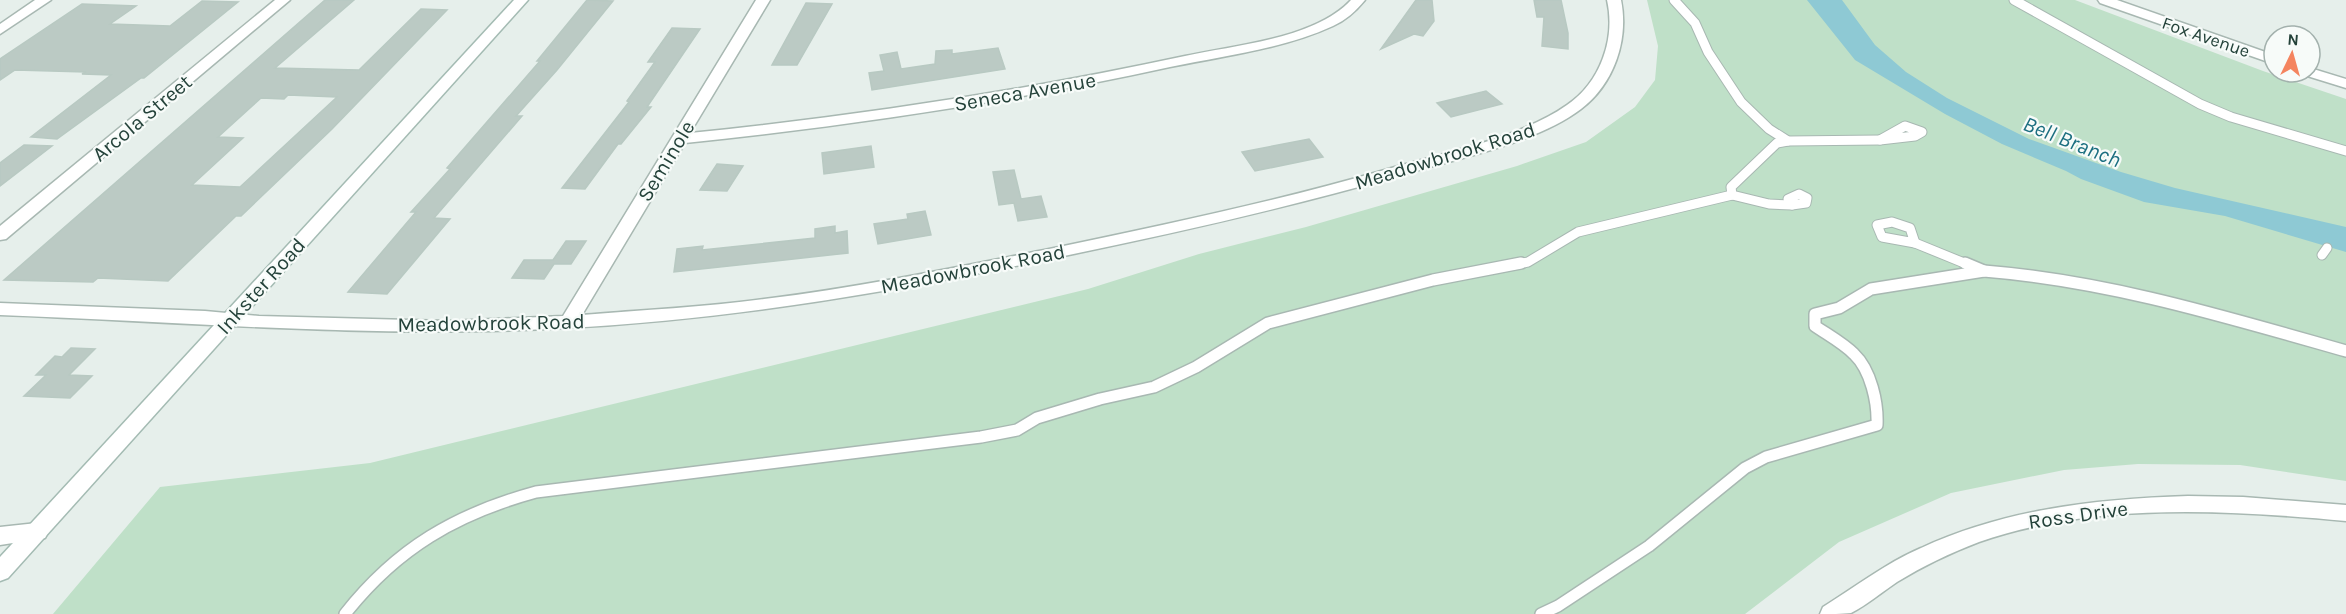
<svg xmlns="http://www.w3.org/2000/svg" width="2346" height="614" font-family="Karla,sans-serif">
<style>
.green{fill:#bfe0c8}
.water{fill:#8ec9d4}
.building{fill:#bbcac4;stroke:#b8c9c2;stroke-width:1.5;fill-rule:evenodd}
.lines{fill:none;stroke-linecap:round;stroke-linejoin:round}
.lane-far1-casing{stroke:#a8b8b2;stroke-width:11}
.lane-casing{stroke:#a8b8b2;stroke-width:14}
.street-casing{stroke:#a8b8b2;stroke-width:3}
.secondary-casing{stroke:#a4bbb3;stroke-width:3}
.lane-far1{stroke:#fff;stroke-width:9}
.lane{stroke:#fff;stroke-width:11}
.street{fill:#fff;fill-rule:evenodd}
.secondary{fill:#fff;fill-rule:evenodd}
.labels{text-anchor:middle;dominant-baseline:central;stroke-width:4.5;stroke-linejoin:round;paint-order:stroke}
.far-street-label{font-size:18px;fill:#24423a;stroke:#f7fbf9}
.street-label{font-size:21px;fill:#24423a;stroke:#f7fbf9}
.water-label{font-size:22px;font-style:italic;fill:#1c6f80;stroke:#f7fbf9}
</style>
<rect width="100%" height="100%" fill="#e6efeb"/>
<path class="green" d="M1647 0H2075L2263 71 2346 99V481L2240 465 2138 464 2064 470 1951 493 1839 542 1745 614H53L160 487 370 463 1088 289 1199 254 1306 227 1517 166 1586 142 1635 107 1655 80 1658 46Z"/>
<path class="water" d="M1807 0H1842L1875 45 1906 72 1947 98 2029 139 2121 172 2175 188 2346 227V252L2225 216 2144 202 2081 179 2066 171 2002 144 1945 114 1855 60Z"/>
<g class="building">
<path d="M325 0H354L275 68 359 70 421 9 447 10 332 129 241 216H236L168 281 98 278 93 282 4 280ZM288 95 337 97 240 187 192 185 243 138 218 137 261 98 284 99Z"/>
<path d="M587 0 613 1 557 70 516 116H522L434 218 450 219 387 294 348 292 416 212H411L450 169 447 168 540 61H537Z"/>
<path d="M1416 0H1432L1434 21 1423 36 1414 34 1381 49Z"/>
<path d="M1534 0H1561L1568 33V49L1542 46 1544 17H1537Z"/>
<path d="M202 1 238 2 144 78H141L57 139 31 137 111 75 82 74 86 72 15 70 0 80V59L82 4 136 6 110 24 170 26Z"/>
<path d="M806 3 832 4 797 65H772Z"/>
<path d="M672 28 700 29 647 107H651L621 144H618L585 189 562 188 629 102 627 101 655 62H648Z"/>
<path d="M998 48 1005 69 872 90 869 73 884 71 880 55 897 52 901 69 935 64 936 51 952 50V54Z"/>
<path d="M1486 91 1502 104 1451 117 1437 103Z"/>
<path d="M1309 139 1323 157 1255 171 1242 152Z"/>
<path d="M24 145 52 146 0 186V163Z"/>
<path d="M871 146 874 167 824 174 822 153Z"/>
<path d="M717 164 743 166 727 191 700 190Z"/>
<path d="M1014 170 1021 199 1041 196 1047 217 1018 221 1014 203 999 205 993 172Z"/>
<path d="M925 211 931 235 878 244 874 224 908 219 907 214Z"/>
<path d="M835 226V233L847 231 848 253 674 272 677 249 703 246 702 250 815 238V229Z"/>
<path d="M566 241H586L571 264H554L544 279 512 278 524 260H553Z"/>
<path d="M71 348 95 349 69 375 92 376 70 398 24 396 46 375H36L55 356 62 357Z"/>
</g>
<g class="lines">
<defs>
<g id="lane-far1">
<path d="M1674 0 1695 23 1708 52 1741 102 1769 129 1788 141 1880 140"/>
<path d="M2014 0 2200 104 2231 117 2346 151"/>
<path d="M1905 126 1922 132 1915 136 1880 140Z"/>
<path d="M1788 141 1777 143 1731 187 1732 195 1769 204 1792 205"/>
<path d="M1799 194 1807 198 1806 203 1792 205 1788 199Z"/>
<path d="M1892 222 1910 228 1915 243 1882 237 1877 225Z"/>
<path d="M1915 243 1969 265"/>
<path d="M2322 255 2327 248"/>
<path d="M1513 265 1528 262 1578 232 1732 195"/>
</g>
<g id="lane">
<path d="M1984 271C2109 281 2226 317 2346 351"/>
<path d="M345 614C397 548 456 514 536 492L981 437 1017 430 1037 418 1100 399 1154 387 1196 367 1268 323 1433 280 1521 263"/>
<path d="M1541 614 1558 606 1649 546 1745 468 1766 457 1877 425C1878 403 1871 370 1854 354 1843 343 1828 335 1815 326V314L1839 308 1871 289 1984 271 1965 263"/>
</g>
<g id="street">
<path d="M35 0H51L0 34V24Z"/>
<path d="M275 0H290L6 239 0 240V226Z"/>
<path d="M756 0H770L690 133C857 116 1022 91 1185 56 1235 45 1315 39 1351 0H1365C1356 11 1346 20 1333 26 1283 49 1224 56 1170 67 1010 102 848 126 685 143L582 315C643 310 704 307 764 299 861 287 958 267 1054 248 1164 225 1273 202 1381 171 1438 154 1519 139 1567 105 1600 83 1616 39 1607 0H1621C1629 40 1614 84 1581 109 1535 144 1451 160 1394 177 1286 208 1175 233 1064 256 899 291 734 319 565 328 377 339 188 322 0 315V303L205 311 259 316 448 321 563 316Z"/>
<path d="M2098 0H2117L2274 55V64L2100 3Z"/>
<path d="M2310 68 2346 79V88L2304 75 2302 72H2310Z"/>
<path d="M2188 496 2243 497 2346 505V521C2228 510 2093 502 1979 542 1950 553 1923 566 1897 582 1882 592 1867 605 1851 613 1843 614 1829 614 1820 614L1823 607C1855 587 1886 563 1921 548 2006 509 2096 499 2188 496Z"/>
<path d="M37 523 45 526 48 532 45 538 0 545V527Z"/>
</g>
<path id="secondary" d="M514 0H528L8 578 0 581V557Z"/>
</defs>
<use href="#lane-far1" class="lane-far1-casing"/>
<use href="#lane" class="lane-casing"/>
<use href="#street" class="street-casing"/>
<use href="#secondary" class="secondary-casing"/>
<use href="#lane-far1" class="lane-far1"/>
<use href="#lane" class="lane"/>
<use href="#street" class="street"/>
<use href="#secondary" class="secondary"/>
</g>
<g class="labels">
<g class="far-street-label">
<text transform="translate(2206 37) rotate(19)">Fox Avenue</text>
</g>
<g class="street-label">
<text transform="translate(1025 92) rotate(-10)">Seneca Avenue</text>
<text transform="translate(142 118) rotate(-40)">Arcola Street</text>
<text transform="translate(1445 156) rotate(-17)">Meadowbrook Road</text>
<text transform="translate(666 161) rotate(-59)">Seminole</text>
<text transform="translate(973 269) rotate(-11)">Meadowbrook Road</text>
<text transform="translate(261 286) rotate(-48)">Inkster Road</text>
<text transform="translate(491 323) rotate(-1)">Meadowbrook Road</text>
<text transform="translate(2078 515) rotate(-8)">Ross Drive</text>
</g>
<g class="water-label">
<text transform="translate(2072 142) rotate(22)">Bell Branch</text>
</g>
</g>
<g transform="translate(2292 54) rotate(5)"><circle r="28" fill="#f7fbf9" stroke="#a3b1ad" stroke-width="1.5"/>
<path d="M0-4.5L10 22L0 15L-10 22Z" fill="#f4845f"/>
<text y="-9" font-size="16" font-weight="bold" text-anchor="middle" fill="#24423a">N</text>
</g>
</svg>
